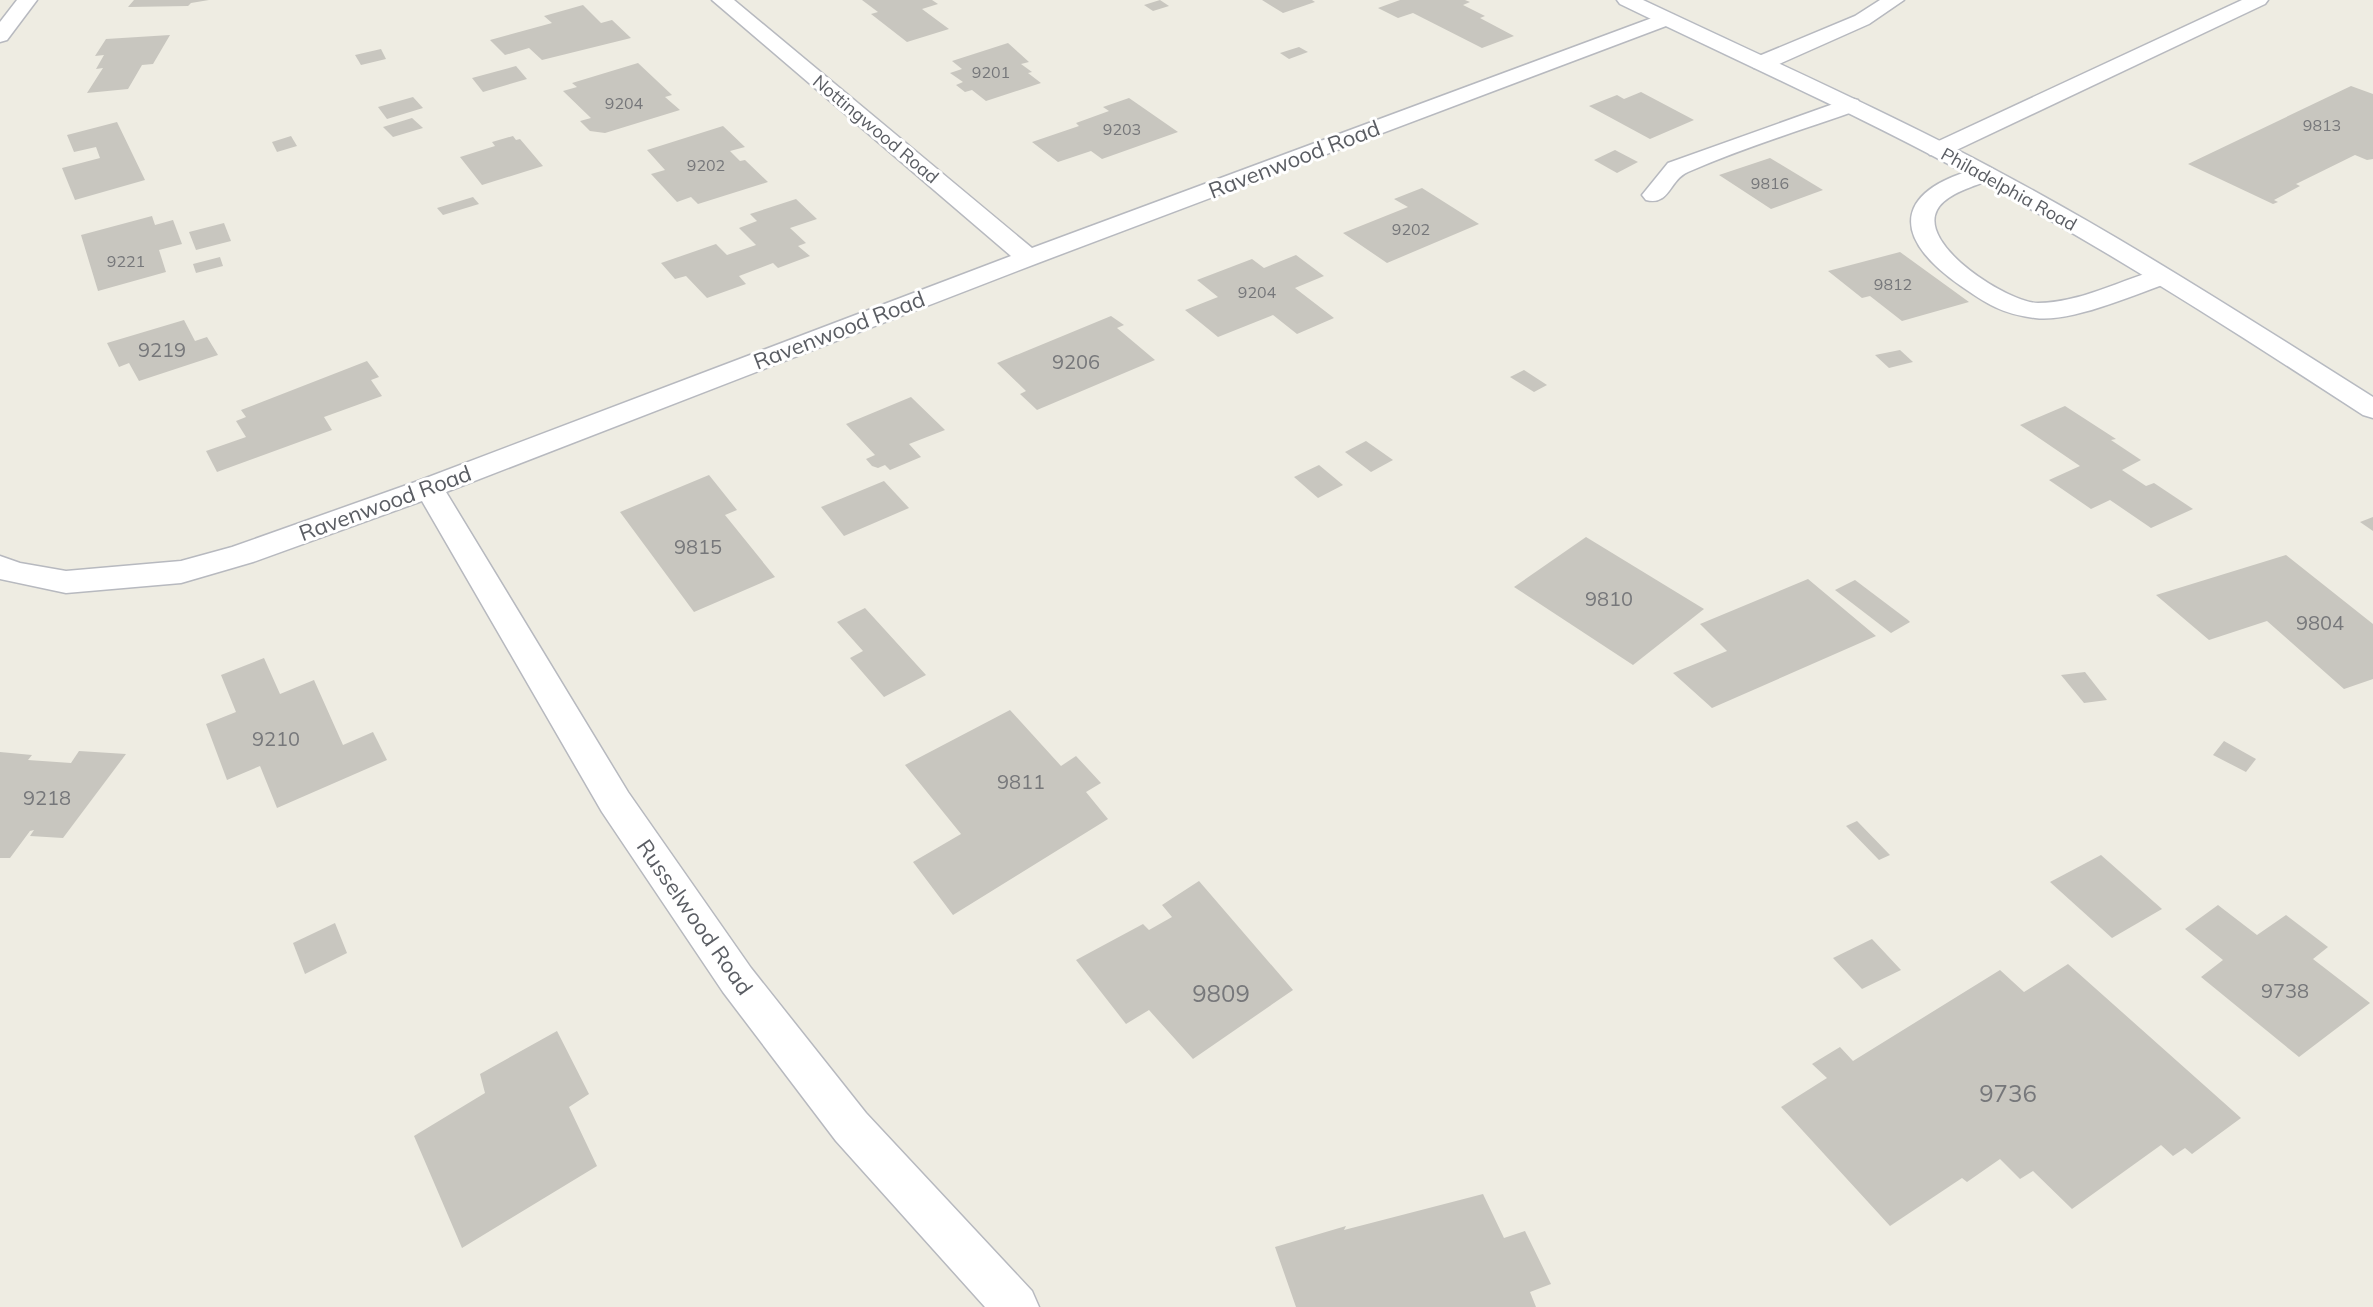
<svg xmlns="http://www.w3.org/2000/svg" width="2373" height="1307" font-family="Mulish,sans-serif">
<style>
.building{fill:#c8c6bf}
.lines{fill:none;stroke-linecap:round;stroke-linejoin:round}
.lane-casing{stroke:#b7b9bf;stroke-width:3}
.street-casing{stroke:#b7b9bf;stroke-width:3}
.secondary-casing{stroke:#b7bac1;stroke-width:3}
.lane{fill:#fff;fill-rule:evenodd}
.street{fill:#fff;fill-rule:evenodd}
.secondary{fill:#fff;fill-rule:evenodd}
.labels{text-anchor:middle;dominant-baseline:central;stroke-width:6;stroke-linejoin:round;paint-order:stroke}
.far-number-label{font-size:16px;fill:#76777a}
.far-street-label{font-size:18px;fill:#5a5d63;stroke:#fff}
.number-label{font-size:20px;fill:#76777a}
.street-label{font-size:22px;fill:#5a5d63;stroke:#fff}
.near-number-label{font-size:24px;fill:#76777a}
</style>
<rect width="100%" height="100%" fill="#eeece2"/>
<g class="building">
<path d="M134 0H209L191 3 188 6 128 7Z"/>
<path d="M862 0H932L938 4 922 9 949 29 907 42 871 14 878 12Z"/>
<path d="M1160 0 1169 6 1153 11 1144 5Z"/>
<path d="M1262 0H1312L1315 2 1283 13Z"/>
<path d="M1400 0H1465L1470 2 1463 5 1485 16 1480 18 1514 36 1482 48 1413 13 1398 18 1378 8Z"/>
<path d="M583 5 601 23 612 20 631 38 542 60 529 48 505 55 490 40 552 23 544 16Z"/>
<path d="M170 35 153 64 142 65 128 89 87 93 103 68 96 69 104 55 95 56 106 39Z"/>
<path d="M1008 43 1029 62 1021 64 1032 72 1028 73 1041 83 986 101 972 90 965 92 956 85 963 82 950 73 962 69 952 61Z"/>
<path d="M1299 47 1308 52 1289 59 1280 53Z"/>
<path d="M381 49 386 59 361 65 355 55Z"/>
<path d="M638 63 672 95 665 97 680 110 605 133 590 131 580 121 591 118 563 91 577 87 572 83Z"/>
<path d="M516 66 527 79 483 92 472 78Z"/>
<path d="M2351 86 2373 94V159L2367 160 2355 155 2296 184 2300 186 2274 200 2278 202 2273 204 2188 164Z"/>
<path d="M1641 92 1694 120 1650 139 1589 106 1617 95 1624 99Z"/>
<path d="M413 97 423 108 387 119 378 107Z"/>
<path d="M1129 98 1178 132 1102 159 1091 151 1058 162 1032 142 1079 126 1076 123 1109 111 1103 107Z"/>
<path d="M412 118 423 128 393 137 383 127Z"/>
<path d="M117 122 145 180 75 200 62 168 100 158 96 147 74 152 67 135Z"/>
<path d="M723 126 745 147 730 151 740 161 745 160 768 182 698 204 691 197 677 202 651 174 665 170 647 150Z"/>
<path d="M291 136 297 146 277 152 272 142Z"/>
<path d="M513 136 516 140 520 139 543 166 482 185 460 157 495 146 492 142Z"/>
<path d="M1615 150 1638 162 1617 173 1594 160Z"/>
<path d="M1770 158 1823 190 1771 209 1719 175Z"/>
<path d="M1422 188 1479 224 1387 263 1343 233 1408 207 1394 199Z"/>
<path d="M473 197 479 204 443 215 437 208Z"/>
<path d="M796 199 817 219 790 228 806 243 798 246 810 256 778 268 773 263 739 276 746 284 707 298 686 276 675 279 661 263 716 244 727 255 756 245 739 228 757 221 750 214Z"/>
<path d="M152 216 155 225 173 220 182 244 159 250 166 272 98 291 81 235Z"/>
<path d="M224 223 231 241 196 250 189 232Z"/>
<path d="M1900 252 1969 302 1902 321 1870 296 1862 298 1828 271Z"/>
<path d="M1296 255 1324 276 1295 288 1334 318 1297 334 1273 315 1218 337 1185 310 1218 297 1197 280 1252 259 1264 268Z"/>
<path d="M220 257 223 266 196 273 193 264Z"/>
<path d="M1111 316 1124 325 1117 328 1155 360 1037 410 1020 394 1026 391 997 363Z"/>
<path d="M184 320 195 341 207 337 218 355 139 381 129 363 119 367 107 343Z"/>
<path d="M1900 350 1913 362 1889 368 1875 355Z"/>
<path d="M367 361 379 377 371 380 382 396 324 417 332 430 217 472 206 451 246 437 236 421 246 417 241 410Z"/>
<path d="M1524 370 1547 385 1534 392 1510 377Z"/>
<path d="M911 397 945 430 909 444 921 457 890 470 885 465 878 468 872 466 866 459 875 455 846 424Z"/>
<path d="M2065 406 2116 439 2111 440 2141 460 2122 470 2146 486 2154 483 2193 509 2151 528 2110 500 2091 509 2049 480 2080 466 2020 425Z"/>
<path d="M1366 441 1393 460 1371 472 1345 452Z"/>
<path d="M1319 465 1343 485 1318 498 1294 477Z"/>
<path d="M709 475 737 510 725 515 775 577 694 612 620 512Z"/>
<path d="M884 481 909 508 844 536 821 507Z"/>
<path d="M2373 517V531L2360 522Z"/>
<path d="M1586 537 1704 609 1633 665 1514 587Z"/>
<path d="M2286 555 2373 624V679L2344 689 2267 621 2209 640 2156 595Z"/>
<path d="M1808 579 1876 636 1712 708 1673 673 1727 651 1700 624Z"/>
<path d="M1855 580 1908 620 1910 622 1891 633 1835 590Z"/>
<path d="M865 608 926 675 884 697 850 658 863 651 837 622Z"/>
<path d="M264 658 280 694 314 680 343 745 373 732 387 760 277 808 260 766 227 780 206 724 236 712 221 675Z"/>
<path d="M2085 672 2107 700 2084 703 2061 675Z"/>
<path d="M1010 710 1061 766 1076 756 1101 783 1086 792 1108 819 953 915 913 862 961 834 905 765Z"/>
<path d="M2224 741 2256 759 2246 772 2213 755Z"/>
<path d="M79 751 126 754 63 838 30 836 34 830 30 831 10 858H0V752L32 755 28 760 71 763Z"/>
<path d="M1857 821 1890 855 1879 860 1846 826Z"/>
<path d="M2101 855 2162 909 2112 938 2050 882Z"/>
<path d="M1199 881 1293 990 1193 1059 1149 1010 1126 1024 1076 960 1143 924 1149 930 1172 917 1162 905Z"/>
<path d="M2218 905 2257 935 2286 915 2328 947 2313 959 2370 1003 2299 1057 2201 977 2223 960 2185 929Z"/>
<path d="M335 923 347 953 305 974 293 943Z"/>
<path d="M1872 939 1901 970 1862 989 1833 958Z"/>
<path d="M2068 964 2241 1118 2192 1154 2185 1148 2173 1156 2161 1145 2072 1209 2033 1171 2020 1179 2000 1159 1967 1182 1962 1178 1890 1226 1781 1107 1827 1078 1812 1064 1840 1047 1853 1061 2000 970 2024 992Z"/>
<path d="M557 1031 589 1094 569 1107 597 1166 462 1248 414 1136 485 1093 480 1074Z"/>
<path d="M1483 1194 1504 1238 1525 1231 1551 1284 1530 1292 1536 1307H1296L1275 1247 1346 1226 1344 1230Z"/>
</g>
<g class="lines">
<defs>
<g id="lane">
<path d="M1880 0H1904L1869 24 1770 68H1754L1751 63 1754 58 1855 16Z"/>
<path d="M2242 0H2268L2265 4 1946 155H1930L1926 150 1930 145Z"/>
<path d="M1850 98 1858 100 1861 105 1858 110C1802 130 1742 148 1688 172 1669 180 1670 206 1646 200L1642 195 1668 163Z"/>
<path d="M1984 167 1992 169 1996 174 1992 179C1976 186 1946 193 1937 210 1918 246 2009 303 2038 303 2080 303 2122 279 2162 269L2171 272 2175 277 2171 282C2135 294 2071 323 2035 318 2002 314 1987 304 1961 286 1886 234 1897 188 1984 167Z"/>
</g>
<g id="street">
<path d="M17 0H37L7 40 0 42V22Z"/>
<path d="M712 0H734L1032 248 1660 15H1674L1677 19 1674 23 1038 263 446 492 628 792 751 968 866 1113 1032 1291 1039 1307H985L836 1141 723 992 602 812 422 501 253 562 181 583 66 593 0 579V556L20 563 66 571 181 561 232 547 418 481 1011 256Z"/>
</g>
<path id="secondary" d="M1617 0H1643C1763 57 1886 111 2003 174 2130 242 2251 320 2373 397V418L2363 415C2240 335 2116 255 1987 185 1868 119 1743 64 1620 4Z"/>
</defs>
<use href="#lane" class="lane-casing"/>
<use href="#street" class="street-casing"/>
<use href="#secondary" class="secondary-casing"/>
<use href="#lane" class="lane"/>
<use href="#street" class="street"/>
<use href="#secondary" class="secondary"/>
</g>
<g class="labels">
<g class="far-number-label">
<text x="991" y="72">9201</text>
<text x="624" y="103">9204</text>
<text x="2322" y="125">9813</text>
<text x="1122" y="129">9203</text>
<text x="706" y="165">9202</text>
<text x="1770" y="183">9816</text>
<text x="1411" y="229">9202</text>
<text x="126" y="261">9221</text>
<text x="1893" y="284">9812</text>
<text x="1257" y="292">9204</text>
</g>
<g class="far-street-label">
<text transform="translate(876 129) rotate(40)">Nottingwood Road</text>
<text transform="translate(2009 189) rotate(29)">Philadelphia Road</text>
</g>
<g class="number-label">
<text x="162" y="349">9219</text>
<text x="1076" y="361">9206</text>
<text x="698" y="546">9815</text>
<text x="1609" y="598">9810</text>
<text x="2320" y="622">9804</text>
<text x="276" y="738">9210</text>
<text x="1021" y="781">9811</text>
<text x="47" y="797">9218</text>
<text x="2285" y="990">9738</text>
</g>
<g class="street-label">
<text transform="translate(1294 159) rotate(-21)">Ravenwood Road</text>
<text transform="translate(839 330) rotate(-21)">Ravenwood Road</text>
<text transform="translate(385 503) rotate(-20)">Ravenwood Road</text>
<text transform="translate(695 917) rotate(55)">Russelwood Road</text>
</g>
<g class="near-number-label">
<text x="1221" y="993">9809</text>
<text x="2008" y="1093">9736</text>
</g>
</g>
</svg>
